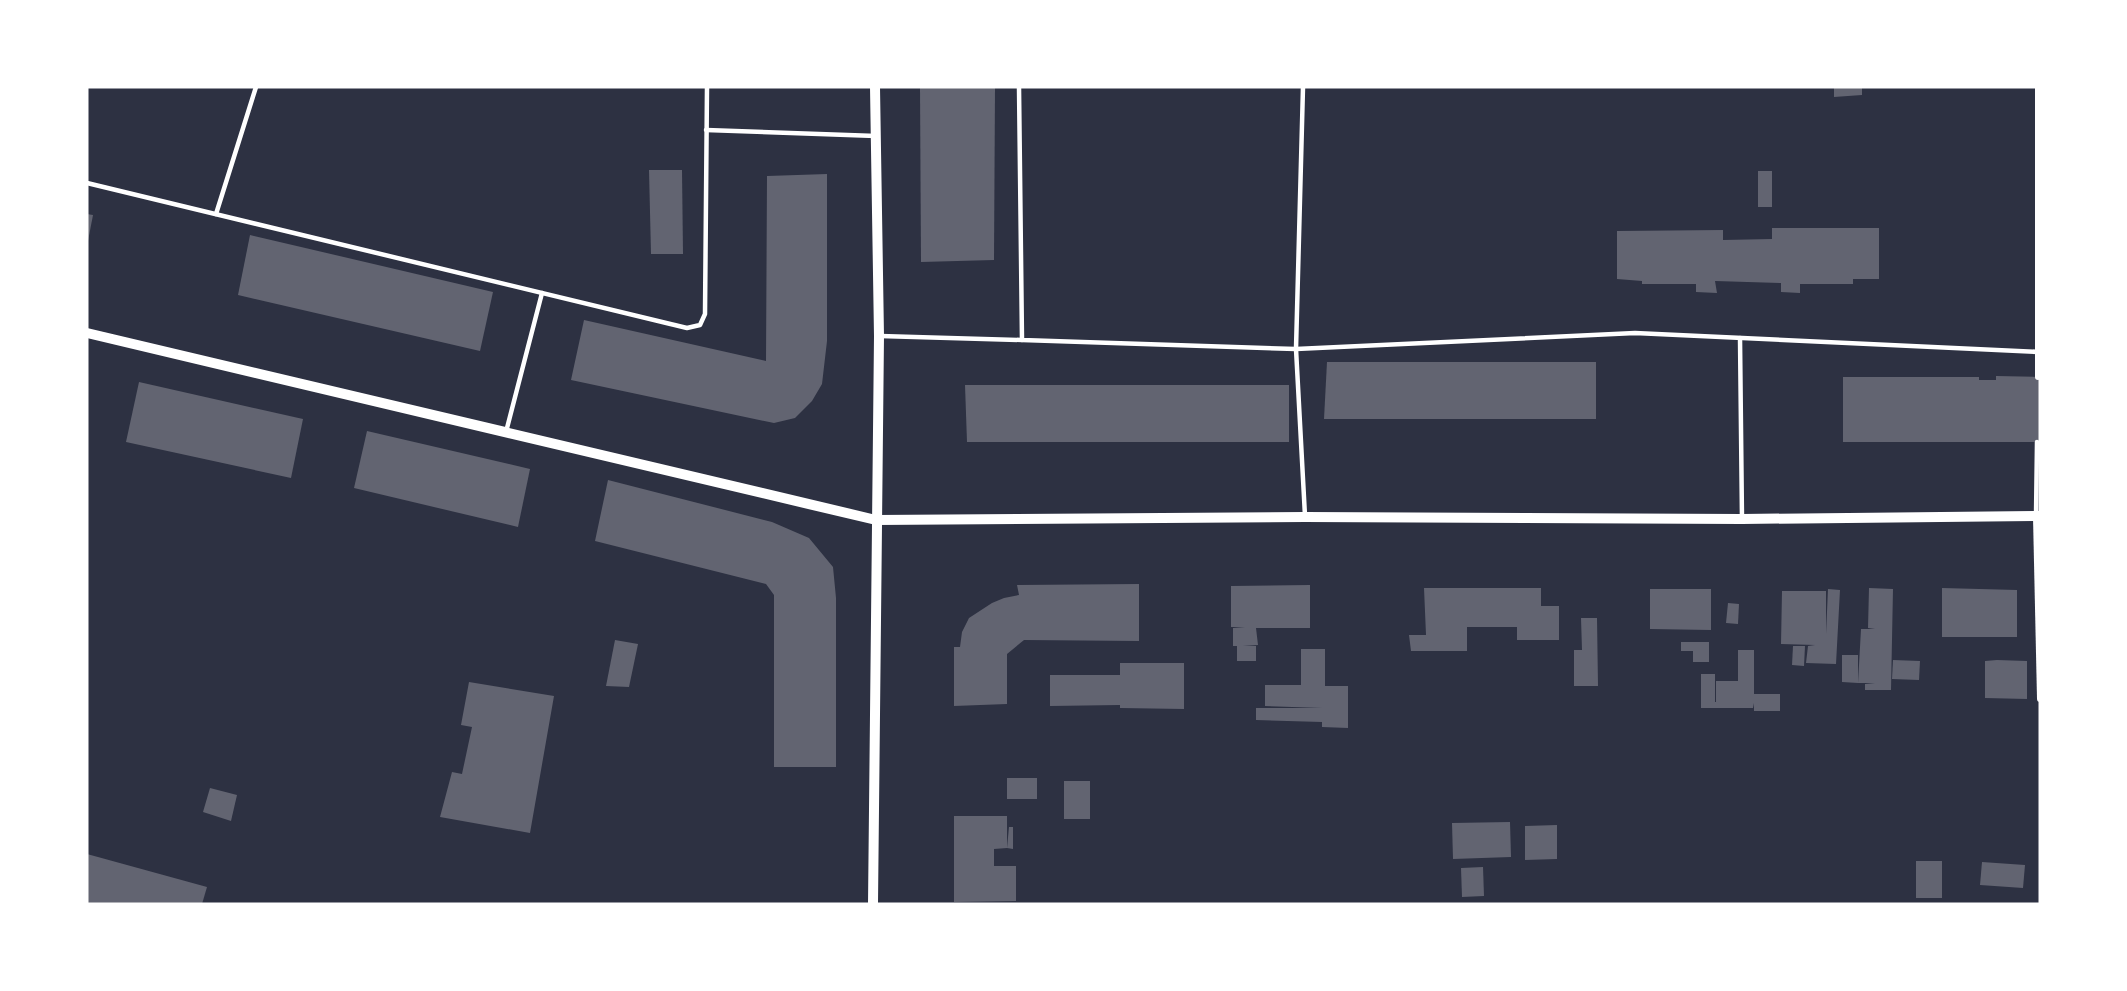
<svg xmlns="http://www.w3.org/2000/svg" width="2127" height="991" font-family="'DejaVu Sans',sans-serif">
<style>
.building{fill:#626471}
.lines{fill:none;stroke-linecap:round;stroke-linejoin:round}
.service{stroke:#fff;stroke-width:4.5}
.minor{stroke:#fff;stroke-width:6}
.tertiary{stroke:#fff;stroke-width:10}
</style>
<rect width="100%" height="100%" fill="#2d3142"/>
<g class="building">
<path d="M920 87H995L994 260 921 262Z"/>
<path d="M1834 87H1862V95L1834 97Z"/>
<path d="M649 170H682L683 254H651Z"/>
<rect x="1758" y="171" width="14" height="36"/>
<path d="M827 174V341L822 384 812 401 795 418 774 423 571 380 584 320 766 361 767 176Z"/>
<path d="M87 214 93 215 88 241H87Z"/>
<path d="M1772 228H1879V279H1853V284H1800V293L1781 292V283L1715 281 1717 293 1696 292V284H1642V281L1617 279V231L1723 230V240L1772 239Z"/>
<path d="M250 235 493 292 480 351 238 295Z"/>
<path d="M1327 362H1596V419H1324Z"/>
<path d="M1996 376 2040 377V442H1843V377H1979V380H1996Z"/>
<path d="M139 382 303 419 291 478 126 442Z"/>
<path d="M965 385H1289V442H967Z"/>
<path d="M367 431 530 469 518 527 354 488Z"/>
<path d="M608 480 772 522 809 538 833 567 836 598V767H774V595L766 584 595 541Z"/>
<path d="M1139 584V641L1024 640 1007 654V704L954 706V647H960L962 632 969 618 992 603 1004 598 1019 595 1017 585Z"/>
<path d="M1310 585V628H1256L1258 645 1243 646H1256V661H1237V646H1233V628L1245 627H1231V586Z"/>
<path d="M1424 588H1541V606H1559V640H1517V627H1467V651H1411L1409 635H1426Z"/>
<path d="M1869 588 1893 589 1891 690H1865V684L1875 683H1858L1861 629H1875L1868 628Z"/>
<path d="M1942 588 2017 590V637H1942Z"/>
<path d="M1650 589H1711V630L1650 629Z"/>
<path d="M1828 589 1840 590 1836 664 1806 663 1808 646 1815 645 1781 644 1782 591H1826V634Z"/>
<path d="M1728 603 1739 604 1738 624 1726 623Z"/>
<path d="M1581 618H1597L1598 686H1574V650H1582Z"/>
<path d="M615 640 638 644 629 687 606 686Z"/>
<path d="M1681 642H1709V662H1693V651H1681Z"/>
<path d="M1793 646H1805L1804 666 1792 665Z"/>
<path d="M1301 649H1325V686H1348V728L1322 727V722L1256 720V708H1322L1265 706V685H1301Z"/>
<path d="M1738 650H1754V694H1780V711H1754V703L1753 708H1701V674H1715V702H1716V681H1738Z"/>
<path d="M1842 655H1858V683L1842 682Z"/>
<path d="M1893 660 1920 661 1919 680 1892 679Z"/>
<path d="M1997 660 2027 661V699L1985 698V661Z"/>
<path d="M1120 663H1184V709L1120 708V705L1050 706V675H1120Z"/>
<path d="M469 682 554 696 530 833 440 817 452 772 462 774 472 727 461 725Z"/>
<rect x="1007" y="778" width="30" height="21"/>
<rect x="1064" y="781" width="26" height="38"/>
<path d="M210 788 237 795 231 821 203 812Z"/>
<path d="M954 816H1007V848L994 849V866H1016V901L954 902Z"/>
<path d="M1510 822 1511 857 1453 859 1452 823Z"/>
<path d="M1557 825V859L1525 860V826Z"/>
<path d="M1009 827H1013V849L1007 848Z"/>
<path d="M87 854 207 887 202 904H87Z"/>
<rect x="1916" y="861" width="26" height="37"/>
<path d="M1982 862 2025 865 2023 888 1980 885Z"/>
<path d="M1483 867 1484 896 1462 897 1461 868Z"/>
</g>
<g class="lines">
<g class="service">
<path d="M1019 87 1022 340 1296 349 1635 333 2040 352"/>
<path d="M1303 87 1296 349 1305 516"/>
<path d="M706 130 876 136"/>
<path d="M87 183 687 328 700 325 705 314 707 87"/>
<path d="M216 214 256 87"/>
<path d="M880 336 1022 340"/>
<path d="M1740 338 1742 519"/>
<path d="M506 432 542 293"/>
<path d="M2036 517 2037 442"/>
</g>
<g class="minor">
<path d="M2038 87V377"/>
<path d="M2036 517 2040 699"/>
</g>
<g class="tertiary">
<path d="M87 333 876 520 1305 517 1742 519 2040 516"/>
<path d="M873 904 879 336 875 87"/>
</g>
</g>
<rect width="2127" height="991" fill="none" stroke="#ffffff" stroke-width="177"/>
</svg>
